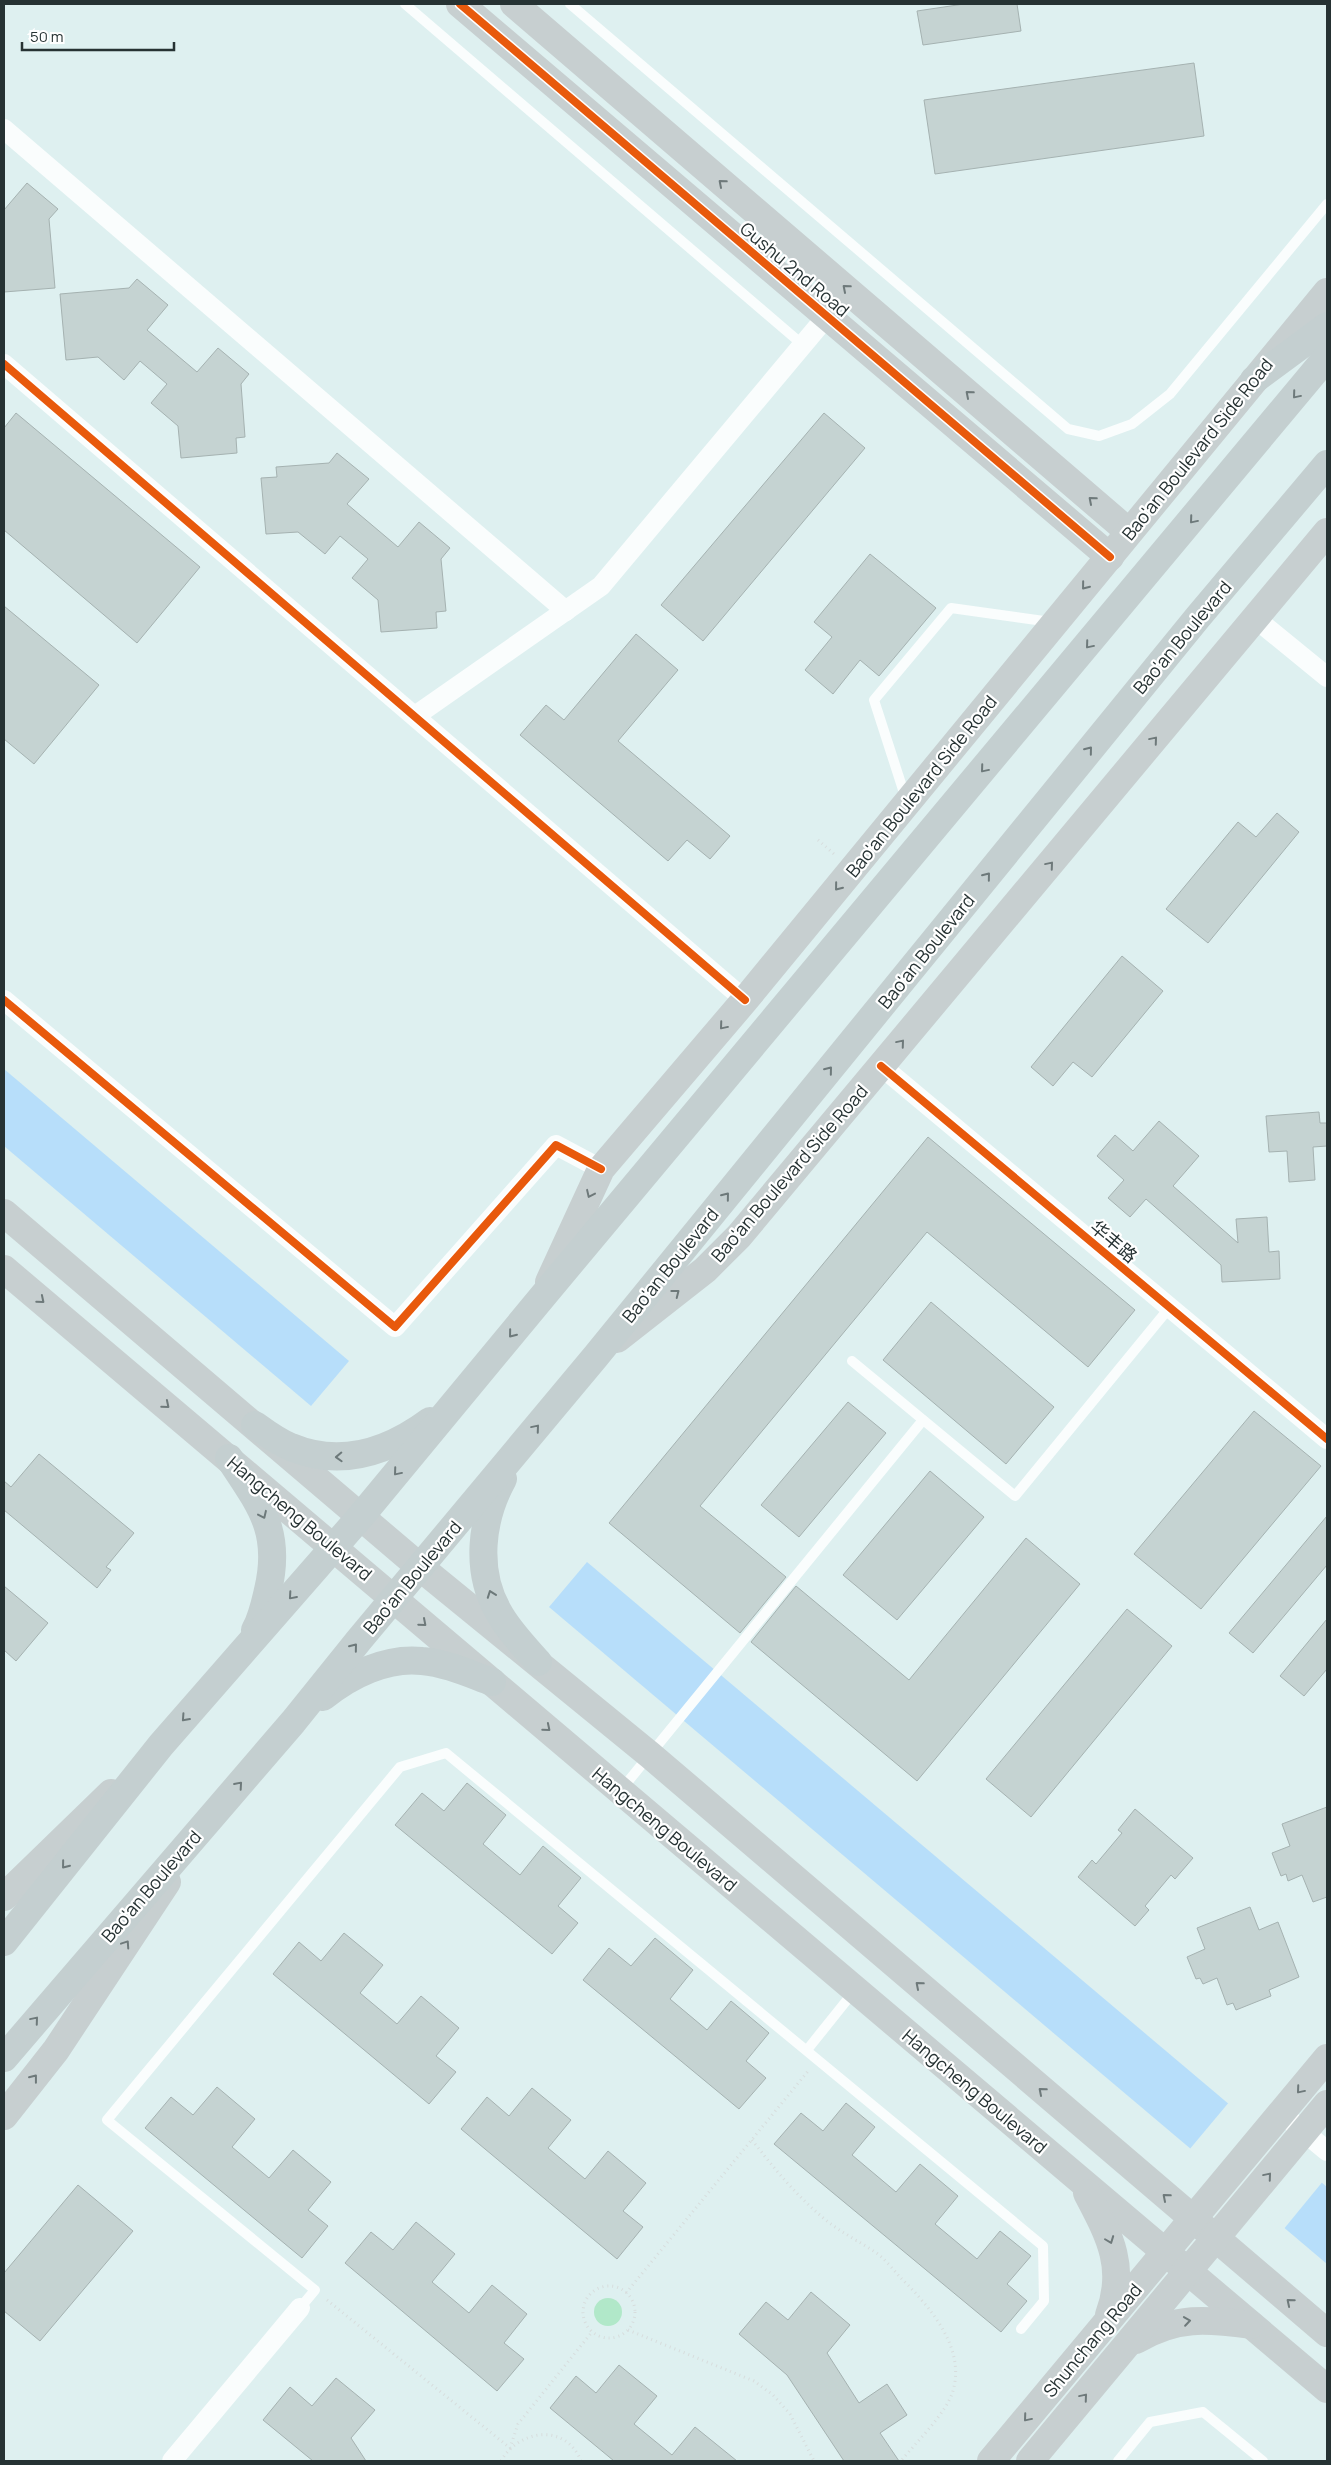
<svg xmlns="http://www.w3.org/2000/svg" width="1331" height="2465" font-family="Manrope,'Noto Sans SC',sans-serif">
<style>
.green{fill:#b1e8c9}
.water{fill:#b7defa}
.pier{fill:#def0f0}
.building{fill:#c5d3d2;stroke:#a5b2b1}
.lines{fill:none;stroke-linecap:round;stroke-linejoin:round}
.path{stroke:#d7dddd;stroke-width:3;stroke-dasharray:1 4;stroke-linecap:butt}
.lane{stroke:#fafdfd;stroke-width:10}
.street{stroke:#fafdfd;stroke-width:20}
.secondary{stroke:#c7cfd0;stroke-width:28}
.primary{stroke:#c4cfd0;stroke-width:28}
.cycleway-casing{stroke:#fff;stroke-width:11}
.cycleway{stroke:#e8590c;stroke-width:8}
.oneway{stroke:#6e797a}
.oneway2{stroke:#6d797a}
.labels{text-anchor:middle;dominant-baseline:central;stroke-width:4.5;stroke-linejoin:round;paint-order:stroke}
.street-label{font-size:18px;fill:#263233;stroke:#fff}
</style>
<rect width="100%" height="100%" fill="#def0f0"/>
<circle class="green" cx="608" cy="2312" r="14"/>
<g class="water">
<path d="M4 1069 349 1361 311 1406 4 1146Z"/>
<path d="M587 1562 1327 2187V2264L549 1607Z"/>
</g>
<path class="pier" d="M1230 2101 1324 2180 1283 2230 1189 2150Z"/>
<g class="building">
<path d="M964 4H1017L1021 31 923 45 917 11Z"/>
<path d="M1194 63 1204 136 935 174 924 100Z"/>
<path d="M27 183 58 209 49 219 55 288 4 292V210Z"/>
<path d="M137 279 168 305 147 330 197 372 218 348 249 374 241 384 245 437 236 438 237 453 181 458 178 426 151 403 167 384 140 361 124 380 98 357 66 360 60 294 129 288Z"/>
<path d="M16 413 200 567 137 643 4 530V428Z"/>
<path d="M824 413 865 448 703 641 661 605Z"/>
<path d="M337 453 369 479 347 504 398 547 419 522 450 548 441 559 446 611 436 612 437 628 381 632 378 600 352 578 368 559 340 536 325 554 298 532 266 534 261 478 277 477 276 467 329 463Z"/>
<path d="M870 554 936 608 879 676 860 660 833 694 805 670 832 637 814 622Z"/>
<path d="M4 606 99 685 34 764 4 739Z"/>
<path d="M636 634 678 670 618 741 730 836 710 859 687 840 668 861 520 735 546 705 564 720Z"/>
<path d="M1277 813 1299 832 1208 943 1166 909 1238 822 1256 837Z"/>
<path d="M1122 956 1163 991 1092 1077 1073 1062 1053 1086 1031 1067Z"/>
<path d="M1319 1112 1320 1123H1327V1146L1313 1147 1315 1180 1289 1182 1287 1151 1269 1152 1266 1116Z"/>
<path d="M1159 1121 1199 1156 1173 1186 1238 1243 1236 1219 1267 1217 1269 1252 1279 1251 1280 1279 1222 1282 1221 1265 1146 1199 1130 1217 1108 1198 1124 1180 1097 1156 1115 1135 1133 1151Z"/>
<path d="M928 1137 1135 1310 1088 1367 927 1232 700 1506 786 1577 740 1633 609 1523Z"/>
<path d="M931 1302 1054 1407 1006 1464 883 1360Z"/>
<path d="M848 1402 886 1433 799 1537 761 1505Z"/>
<path d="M1254 1411 1321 1466 1201 1609 1134 1554Z"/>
<path d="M39 1454 134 1533 106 1567 111 1570 97 1588 4 1510V1481L11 1487Z"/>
<path d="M930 1471 984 1517 897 1620 843 1575Z"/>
<path d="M1327 1516V1565L1253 1653 1229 1633Z"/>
<path d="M1026 1538 1080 1584 917 1781 751 1642 796 1586 909 1680Z"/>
<path d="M4 1586 48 1623 16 1661 4 1650Z"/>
<path d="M1127 1609 1172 1646 1031 1817 986 1779Z"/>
<path d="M1327 1619V1669L1304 1696 1280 1676Z"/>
<path d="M467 1783 506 1815 483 1844 520 1875 543 1846 581 1878 558 1906 578 1923 552 1954 395 1825 422 1793 444 1811Z"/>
<path d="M1327 1807V1897L1313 1902 1302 1875 1288 1881 1286 1874 1281 1876 1272 1853 1290 1846 1282 1824Z"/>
<path d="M1135 1809 1193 1858 1175 1879 1171 1875 1145 1906 1149 1910 1135 1926 1078 1877 1092 1860 1096 1864 1122 1833 1118 1830Z"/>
<path d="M1250 1907 1259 1930 1278 1922 1299 1977 1269 1990 1271 1996 1236 2010 1233 2003 1227 2005 1217 1978 1203 1984 1200 1978 1196 1979 1187 1957 1205 1949 1197 1928Z"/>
<path d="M344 1933 383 1965 360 1993 397 2024 421 1996 459 2028 436 2056 456 2072 429 2104 273 1974 299 1942 321 1961Z"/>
<path d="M655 1938 693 1970 670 1999 707 2030 731 2001 769 2033 746 2061 766 2078 739 2109 583 1980 609 1948 631 1966Z"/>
<path d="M217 2087 255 2119 232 2147 269 2178 293 2150 331 2182 308 2210 328 2226 302 2258 145 2128 171 2097 193 2115Z"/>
<path d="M532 2088 571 2120 548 2148 585 2179 608 2151 646 2183 623 2211 643 2227 617 2259 461 2129 487 2097 509 2116Z"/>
<path d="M846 2103 875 2127 852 2155 896 2192 920 2164 958 2196 935 2224 977 2259 1000 2231 1031 2256 1007 2284 1027 2301 1001 2332 774 2144 801 2113 823 2131Z"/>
<path d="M78 2185 133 2231 40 2341 4 2311V2273Z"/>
<path d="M416 2222 455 2254 432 2282 469 2313 492 2285 527 2314 504 2343 524 2359 497 2391 345 2263 371 2232 393 2250Z"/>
<path d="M811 2292 850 2325 827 2353 859 2403 887 2384 907 2415 880 2433 899 2461H844L787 2375 739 2334 766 2302 788 2320Z"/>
<path d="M619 2365 657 2396 634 2424 672 2455 695 2427 737 2461H614L550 2408 576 2376 596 2393Z"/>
<path d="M336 2378 375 2410 351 2438 366 2461H313L263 2420 290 2387 312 2406Z"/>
</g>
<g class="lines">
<g class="path">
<path d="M818 840 834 854"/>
<path d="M752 2140C773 2167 795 2194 821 2216 838 2231 857 2240 875 2252 884 2258 892 2268 899 2276 928 2305 966 2346 953 2391 946 2414 916 2442 901 2461"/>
<circle cx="609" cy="2312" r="26"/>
<path d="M626 2293 809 2070"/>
<path d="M327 2300 510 2448 518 2424 592 2332"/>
<path d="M628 2330 754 2381 773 2395 790 2414 814 2461"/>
<path d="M501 2461C519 2429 566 2423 581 2461"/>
</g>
<g class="lane">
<path d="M405 4 803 345"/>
<path d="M570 4 1068 429 1099 436 1132 424 1170 394 1327 204"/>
<path d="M906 799 874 700 951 608 1051 622"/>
<path d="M852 1361 1015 1496 1170 1307"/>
<path d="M621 1790 923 1420"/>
<path d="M807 2050 855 1990"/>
<path d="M300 2308 315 2290 107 2120 400 1767 446 1753 1043 2246 1044 2301 1021 2329"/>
<path d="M1118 2461 1150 2422 1203 2412 1263 2461"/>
</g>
<g class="street">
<path d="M4 129 566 611"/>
<path d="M4 364 745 1000"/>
<path d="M1256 619 1327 677"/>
<path d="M415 716 601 586 827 316"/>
<path d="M4 1000 395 1327 556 1145 601 1169"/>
<path d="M881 1066 1327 1439"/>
<path d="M1281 2113 1327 2151"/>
<path d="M172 2461 300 2308"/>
</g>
<g class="secondary">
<path d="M460 4 1110 557"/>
<path d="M514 4 1129 532"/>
<path d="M4 1213 421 1568 650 1755 1327 2333"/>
<path d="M4 1269 1327 2389"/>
<path d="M549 1282 601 1169 745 1000 1327 292"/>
<path d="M617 1339 705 1270 739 1236 1327 532"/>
<path d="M4 1897 111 1793"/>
<path d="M4 2116 56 2050 167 1882"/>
<path d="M1087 2193C1109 2235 1127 2267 1109 2315"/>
<path d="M1136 2340C1176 2316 1207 2319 1251 2325"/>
<path d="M991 2461 1327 2058"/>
<path d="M1030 2461 1327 2104"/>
</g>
<g class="primary">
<path d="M1254 380 1327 326"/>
<path d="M255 1425C266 1433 278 1442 291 1447 341 1468 388 1452 430 1421"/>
<path d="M229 1458C260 1505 282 1531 268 1590 265 1603 262 1618 255 1630"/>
<path d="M503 1479C481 1519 475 1570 498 1611 508 1630 524 1646 538 1662"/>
<path d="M323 1697C350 1675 387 1657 422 1661 446 1663 470 1674 492 1682"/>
<path d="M4 1942 161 1745 361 1516 543 1296 1327 357"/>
<path d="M4 2058 293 1722 359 1640 596 1356 1198 617 1327 464"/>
</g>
<defs>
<g id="cycleway">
<path d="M460 4 1110 557"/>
<path d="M4 364 745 1000"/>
<path d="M4 1000 395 1327 556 1145 601 1169"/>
<path d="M881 1066 1327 1439"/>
</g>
</defs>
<use href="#cycleway" class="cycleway-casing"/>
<use href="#cycleway" class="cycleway"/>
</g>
<defs><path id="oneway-chevron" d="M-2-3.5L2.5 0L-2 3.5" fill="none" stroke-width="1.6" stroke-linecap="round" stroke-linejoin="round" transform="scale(1.25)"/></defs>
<g class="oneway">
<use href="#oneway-chevron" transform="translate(722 183) rotate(-139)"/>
<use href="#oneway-chevron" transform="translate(846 288) rotate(-139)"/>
<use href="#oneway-chevron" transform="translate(969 394) rotate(-139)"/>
<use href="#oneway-chevron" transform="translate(1092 500) rotate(-139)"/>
<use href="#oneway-chevron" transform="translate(1085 586) rotate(129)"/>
<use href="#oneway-chevron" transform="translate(1154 740) rotate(-50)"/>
<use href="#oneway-chevron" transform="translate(1050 865) rotate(-50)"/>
<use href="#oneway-chevron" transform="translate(838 887) rotate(129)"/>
<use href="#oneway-chevron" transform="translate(723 1026) rotate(130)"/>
<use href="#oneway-chevron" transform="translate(901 1043) rotate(-50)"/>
<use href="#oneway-chevron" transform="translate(590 1194) rotate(115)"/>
<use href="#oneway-chevron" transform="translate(676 1293) rotate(-38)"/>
<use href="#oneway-chevron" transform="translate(41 1300) rotate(40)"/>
<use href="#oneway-chevron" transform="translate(166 1405) rotate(40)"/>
<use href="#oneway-chevron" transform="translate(423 1623) rotate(41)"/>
<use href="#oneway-chevron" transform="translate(547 1728) rotate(40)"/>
<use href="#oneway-chevron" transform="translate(126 1944) rotate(-56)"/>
<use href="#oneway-chevron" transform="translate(919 1985) rotate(-139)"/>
<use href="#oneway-chevron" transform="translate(34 2078) rotate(-52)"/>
<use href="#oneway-chevron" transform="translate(1300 2090) rotate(130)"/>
<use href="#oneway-chevron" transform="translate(1042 2091) rotate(-139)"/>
<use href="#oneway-chevron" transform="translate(1268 2176) rotate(-50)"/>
<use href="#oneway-chevron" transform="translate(1166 2197) rotate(-139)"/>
<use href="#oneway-chevron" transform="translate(1110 2240) rotate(69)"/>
<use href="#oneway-chevron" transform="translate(1290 2302) rotate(-140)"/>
<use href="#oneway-chevron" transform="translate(1187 2321) rotate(-8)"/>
<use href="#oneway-chevron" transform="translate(1084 2397) rotate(-50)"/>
<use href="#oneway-chevron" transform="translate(1027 2418) rotate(130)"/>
</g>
<g class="oneway2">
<use href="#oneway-chevron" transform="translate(1296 395) rotate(130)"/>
<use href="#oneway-chevron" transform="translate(1193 520) rotate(130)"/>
<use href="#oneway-chevron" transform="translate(1089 645) rotate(130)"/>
<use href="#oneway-chevron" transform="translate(1089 750) rotate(-51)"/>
<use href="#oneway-chevron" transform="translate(984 769) rotate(130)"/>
<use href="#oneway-chevron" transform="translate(987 876) rotate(-51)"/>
<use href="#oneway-chevron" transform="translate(829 1070) rotate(-51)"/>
<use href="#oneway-chevron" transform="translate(726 1196) rotate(-51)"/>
<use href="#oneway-chevron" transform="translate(512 1334) rotate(129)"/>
<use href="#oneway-chevron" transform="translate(536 1428) rotate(-50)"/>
<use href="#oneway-chevron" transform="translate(339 1457) rotate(178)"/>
<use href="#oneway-chevron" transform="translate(397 1472) rotate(130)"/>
<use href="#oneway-chevron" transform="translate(263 1515) rotate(65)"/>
<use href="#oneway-chevron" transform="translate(491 1594) rotate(-110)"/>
<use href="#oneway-chevron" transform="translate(292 1596) rotate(131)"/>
<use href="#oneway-chevron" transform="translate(354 1647) rotate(-51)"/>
<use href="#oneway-chevron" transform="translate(185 1718) rotate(132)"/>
<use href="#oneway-chevron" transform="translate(239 1785) rotate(-49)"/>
<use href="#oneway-chevron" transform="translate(65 1865) rotate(129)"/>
<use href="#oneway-chevron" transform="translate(35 2020) rotate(-50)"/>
</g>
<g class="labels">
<g class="street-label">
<text transform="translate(795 269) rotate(40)">Gushu 2nd Road</text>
<text transform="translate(1197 449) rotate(-51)">Bao'an Boulevard Side Road</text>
<text transform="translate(1182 637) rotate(-50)">Bao'an Boulevard</text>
<text transform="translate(921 786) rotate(-51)">Bao'an Boulevard Side Road</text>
<text transform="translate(926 951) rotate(-51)">Bao'an Boulevard</text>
<text transform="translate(789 1173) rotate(-49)">Bao'an Boulevard Side Road</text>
<text transform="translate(1114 1241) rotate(40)">华丰路</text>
<text transform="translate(670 1265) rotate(-51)">Bao'an Boulevard</text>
<text transform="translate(300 1518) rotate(40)">Hangcheng Boulevard</text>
<text transform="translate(412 1577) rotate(-50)">Bao'an Boulevard</text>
<text transform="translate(665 1829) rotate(40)">Hangcheng Boulevard</text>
<text transform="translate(151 1886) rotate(-49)">Bao'an Boulevard</text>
<text transform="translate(975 2091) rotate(40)">Hangcheng Boulevard</text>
<text transform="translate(1092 2340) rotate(-50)">Shunchang Road</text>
</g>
</g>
<rect width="1331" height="2465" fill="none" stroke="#263233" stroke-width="10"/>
<path d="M22 42v8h152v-8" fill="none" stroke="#263233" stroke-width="2.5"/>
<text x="30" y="42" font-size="15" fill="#263233" stroke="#ffffff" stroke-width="4" paint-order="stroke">50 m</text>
</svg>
